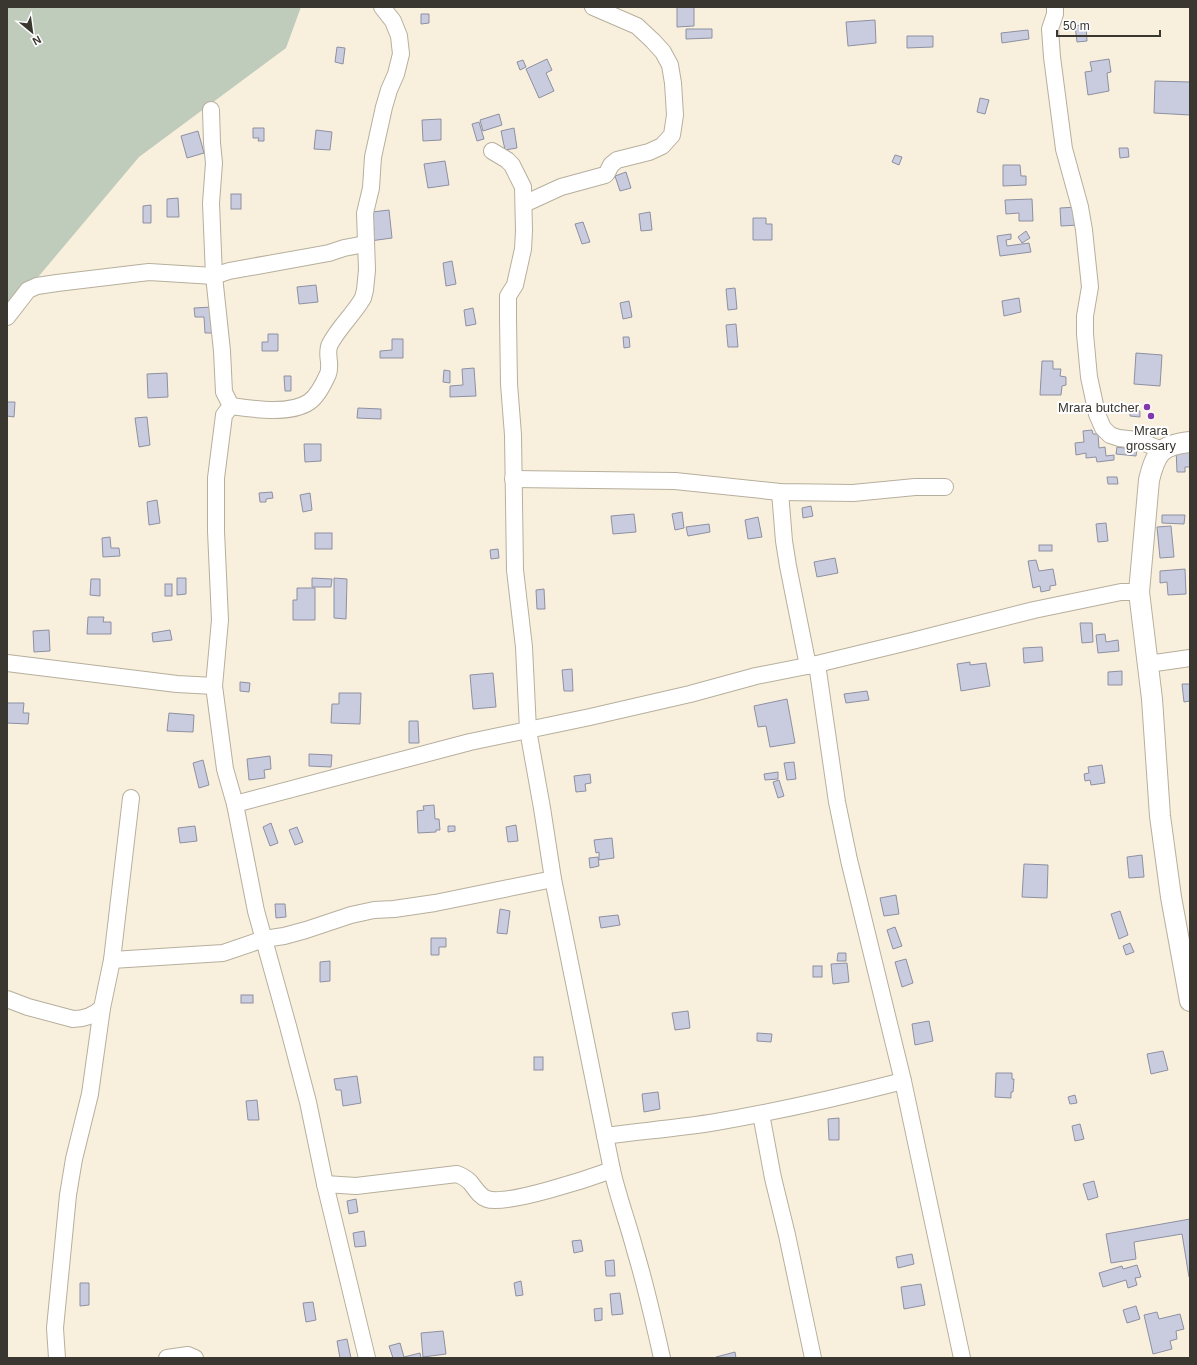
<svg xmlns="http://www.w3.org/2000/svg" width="1197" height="1365" font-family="Arial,sans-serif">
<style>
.green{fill:#bfcbbb}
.building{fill:#c9cbde;stroke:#8e90a2}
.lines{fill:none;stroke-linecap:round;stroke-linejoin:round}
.minor-casing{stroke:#b7af9d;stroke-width:18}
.tertiary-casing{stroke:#b7af9d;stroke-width:22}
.minor{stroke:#fff;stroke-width:16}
.tertiary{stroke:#fff;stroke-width:20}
.poi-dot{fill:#8238aa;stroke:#fefefe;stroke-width:1.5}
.labels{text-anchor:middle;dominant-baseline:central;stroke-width:4;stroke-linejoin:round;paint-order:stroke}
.poi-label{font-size:13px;fill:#3a3730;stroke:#fefefe;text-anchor:end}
</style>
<rect width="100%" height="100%" fill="#f8f0dd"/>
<path class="green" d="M7 7H301L286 48 139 157 7 314Z"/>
<g class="building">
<path d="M677 7H694V26L677 27Z"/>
<path d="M421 14H429V23L421 24Z"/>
<path d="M875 20 876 43 848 46 846 22Z"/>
<path d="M1086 24 1087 41 1077 42 1075 26Z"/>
<path d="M686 29H712V38L686 39Z"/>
<path d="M1028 30 1029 39 1002 43 1001 33Z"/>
<path d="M907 36H933V47L907 48Z"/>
<path d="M337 47 345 48 343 64 335 62Z"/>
<path d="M547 59 552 70 546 73 554 91 539 98 526 69Z"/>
<path d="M1109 59 1111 72 1107 73 1109 91 1088 95 1085 72 1092 71 1090 62Z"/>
<path d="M523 60 526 67 520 70 517 62Z"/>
<path d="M1155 81 1190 82V115L1154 113Z"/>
<path d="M980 98 989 100 985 114 977 112Z"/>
<path d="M499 114 502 125 483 131 480 120Z"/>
<path d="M441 119V140L423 141 422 120Z"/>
<path d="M479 122 484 139 477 141 472 124Z"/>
<path d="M253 128H264V141H258L259 138H253Z"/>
<path d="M514 128 517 148 505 150 501 131Z"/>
<path d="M316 130 332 132 330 150 314 149Z"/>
<path d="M198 131 204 153 187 158 181 136Z"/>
<path d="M1119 148H1128L1129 157 1120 158Z"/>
<path d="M895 155 902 157 899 165 892 162Z"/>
<path d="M445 161 449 185 428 188 424 164Z"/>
<path d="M1003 165H1020L1021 176H1026V185L1003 186Z"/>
<path d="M626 172 631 188 620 191 615 176Z"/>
<rect x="231" y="194" width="10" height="15"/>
<path d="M178 198 179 217H167V199Z"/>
<path d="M1032 199 1033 221H1019V213L1006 214 1005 200Z"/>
<path d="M151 205V223H143V206Z"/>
<path d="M1077 207 1078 225 1061 226 1060 208Z"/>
<path d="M389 210 392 238 370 241 369 231 374 230 372 212Z"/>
<path d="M650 212 652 230 641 231 639 214Z"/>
<path d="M753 218H766V224H772V240H753Z"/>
<path d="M583 222 590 242 582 244 575 224Z"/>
<path d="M1026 231 1030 238 1022 243 1018 237Z"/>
<path d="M1011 234V239L1006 240 1007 246 1029 243 1031 252 1000 256 997 236Z"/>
<path d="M452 261 456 284 446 286 443 263Z"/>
<path d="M316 285 318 302 299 304 297 287Z"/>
<path d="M735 288 737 309 728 310 726 289Z"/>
<path d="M1019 298 1021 312 1004 316 1002 301Z"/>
<path d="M629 301 632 317 623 319 620 303Z"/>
<path d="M213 307 214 333H205L204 317H195L194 308Z"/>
<path d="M473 308 476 324 466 326 464 310Z"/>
<path d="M736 324 738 347H728L726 325Z"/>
<path d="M268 334H278V351H262V342H268Z"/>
<path d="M623 337H629L630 347 624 348Z"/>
<path d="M392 339H403V358H380V351L392 350Z"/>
<path d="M1136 353 1162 355 1160 386 1134 384Z"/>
<path d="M1042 361H1053V369H1061L1060 376 1066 377V385L1062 386 1061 395H1040Z"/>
<path d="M474 368 476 396 450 397V386L463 385 462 369Z"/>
<path d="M444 370 450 371V383L443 382Z"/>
<path d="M167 373 168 397 148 398 147 374Z"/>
<path d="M284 376H291V391H285Z"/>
<path d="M7 402H15L14 417 7 416Z"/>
<path d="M358 408 381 409V419L357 418Z"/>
<path d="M1130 410 1140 411V417L1130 416Z"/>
<path d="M147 417 150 445 139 447 135 418Z"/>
<path d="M1092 430 1093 434H1098L1099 448 1105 447 1106 456 1114 455V460L1097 462 1096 457 1086 458V453L1076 455 1075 443 1084 442 1083 431Z"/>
<path d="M1131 441 1138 442 1136 456 1116 454 1117 447 1131 449Z"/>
<path d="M304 444H321V461L305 462Z"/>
<path d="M1176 448H1190V467H1185V472H1177Z"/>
<path d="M1107 477H1117L1118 484H1108Z"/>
<path d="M272 492 273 498 266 499V502H260L259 493Z"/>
<path d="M310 493 312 510 303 512 300 495Z"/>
<path d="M157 500 160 523 149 525 147 502Z"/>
<path d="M811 506 813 516 803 518 802 508Z"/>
<path d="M682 512 684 528 675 530 672 514Z"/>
<path d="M634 514 636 532 613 534 611 516Z"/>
<path d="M1162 515H1185L1184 524 1162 523Z"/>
<path d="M758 517 762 537 748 539 745 520Z"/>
<path d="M1106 523 1108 541 1098 542 1096 524Z"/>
<path d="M709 524 710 532 688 536 686 527Z"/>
<path d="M1171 526 1174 557 1160 558 1157 527Z"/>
<rect x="315" y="533" width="17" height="16"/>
<path d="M110 537 111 548H119L120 556 103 557 102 538Z"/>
<rect x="1039" y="545" width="13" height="6"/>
<path d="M498 549 499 558 491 559 490 550Z"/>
<path d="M835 558 838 573 817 577 814 562Z"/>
<path d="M1036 560 1039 571 1053 569 1056 585 1050 586V590L1041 592 1040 586 1033 588 1028 561Z"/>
<path d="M1185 569 1186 594 1168 595 1167 582 1160 583V571Z"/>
<path d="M177 578H186V594L177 595Z"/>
<path d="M312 578 332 579 331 587H312Z"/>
<path d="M334 578 347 579 346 619 334 618Z"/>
<path d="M91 579H100V596L90 595Z"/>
<rect x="165" y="584" width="7" height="12"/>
<path d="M297 588H315V620H293V600H297Z"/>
<path d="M544 589 545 609H537L536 590Z"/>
<path d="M88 617H104L103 622H111V634H87Z"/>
<path d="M1080 623H1092L1093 642 1082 643Z"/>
<path d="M49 630 50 651 34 652 33 631Z"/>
<path d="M170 630 172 640 153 642 152 633Z"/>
<path d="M1105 634 1106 642 1118 640 1119 651 1098 653 1096 635Z"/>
<path d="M1042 647 1043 661 1024 663 1023 648Z"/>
<path d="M970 662V665L986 663 990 686 961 691 957 664Z"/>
<path d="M572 669 573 691H564L562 670Z"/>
<path d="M1122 671V685H1108V672Z"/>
<path d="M493 673 496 707 473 709 470 675Z"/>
<path d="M240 682 250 683 249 692 240 691Z"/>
<path d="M1182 684H1190V701L1184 702Z"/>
<path d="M867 691 869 700 846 703 844 694Z"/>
<path d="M339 693H361L360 724 331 723 332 704H339Z"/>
<path d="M787 699 795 743 770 747 766 726 758 727 754 706Z"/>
<path d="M7 703H24L23 713H29L28 724 7 723Z"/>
<path d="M169 713 194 715 193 732 167 731Z"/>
<path d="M409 721H418L419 743H409Z"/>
<path d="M309 754 332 755 331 767 309 766Z"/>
<path d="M270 756 271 769 264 770 265 778 249 780 247 759Z"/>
<path d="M203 760 209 785 199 788 193 763Z"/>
<path d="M794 762 796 779 787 780 784 763Z"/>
<path d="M1102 765 1105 783 1091 785 1090 780 1085 781 1084 774 1089 773 1088 767Z"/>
<path d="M778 772V779L765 780 764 774Z"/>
<path d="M590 774 591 783 585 784 586 791 576 792 574 776Z"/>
<path d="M779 780 784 796 778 798 773 782Z"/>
<path d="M434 805 435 819H439L440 830H436V832L418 833 417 811 424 810 423 806Z"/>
<path d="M271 823 278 843 270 846 263 827Z"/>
<path d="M516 825 518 841 508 842 506 827Z"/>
<path d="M195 826 197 841 180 843 178 828Z"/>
<path d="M448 826H455V831L448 832Z"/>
<path d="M297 827 303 842 295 845 289 830Z"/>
<path d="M612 838 614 858 599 860V852L596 853 594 840Z"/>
<path d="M1142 855 1144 877 1129 878 1127 857Z"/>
<path d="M598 857 599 866 590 868 589 858Z"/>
<path d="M1024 864 1048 865 1047 898 1022 897Z"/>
<path d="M896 895 899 914 884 916 880 898Z"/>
<path d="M275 904H285L286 917 276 918Z"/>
<path d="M500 909 510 911 507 934 497 933Z"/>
<path d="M1120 911 1128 935 1119 939 1111 914Z"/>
<path d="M618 915 620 925 601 928 599 917Z"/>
<path d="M895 927 902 946 893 949 887 930Z"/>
<path d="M431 938H446V947H439V955H431Z"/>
<path d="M1130 943 1134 952 1126 955 1123 946Z"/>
<path d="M838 953H846V961H837Z"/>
<path d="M906 959 913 983 902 987 895 962Z"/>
<path d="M330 961V981L320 982V962Z"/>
<path d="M847 963 849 982 833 984 831 964Z"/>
<rect x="813" y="966" width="9" height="11"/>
<rect x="241" y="995" width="12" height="8"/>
<path d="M688 1011 690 1028 675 1030 672 1013Z"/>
<path d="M929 1021 933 1041 915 1045 912 1024Z"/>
<path d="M757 1033 772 1034 771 1042 757 1041Z"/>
<path d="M1163 1051 1168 1070 1151 1074 1147 1054Z"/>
<rect x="534" y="1057" width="9" height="13"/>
<path d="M996 1073H1012V1079H1014L1013 1092H1011V1098L995 1097Z"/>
<path d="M357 1076 361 1103 343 1106 341 1090H336L334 1079Z"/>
<path d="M658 1092 660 1109 644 1112 642 1094Z"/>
<path d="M1075 1095 1077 1103 1070 1104 1068 1097Z"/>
<path d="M257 1100 259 1120H248L246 1101Z"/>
<path d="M839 1118V1140H829L828 1119Z"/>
<path d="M1080 1124 1084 1139 1075 1141 1072 1126Z"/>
<path d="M1094 1181 1098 1197 1088 1200 1083 1184Z"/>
<path d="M356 1199 358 1212 349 1214 347 1201Z"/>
<path d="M1190 1219V1277H1189L1182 1234 1134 1242 1136 1259 1111 1263 1106 1234Z"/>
<path d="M364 1231 366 1246 355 1247 353 1233Z"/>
<path d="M581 1240 583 1251 574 1253 572 1241Z"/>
<path d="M912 1254 914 1264 898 1268 896 1257Z"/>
<path d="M614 1260 615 1276H606L605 1261Z"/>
<path d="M1137 1265 1141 1277 1135 1278 1137 1285 1128 1288 1126 1280 1103 1287 1099 1273 1122 1266 1123 1269Z"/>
<path d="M521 1281 523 1295 516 1296 514 1283Z"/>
<path d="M80 1283H89V1305L80 1306Z"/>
<path d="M921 1284 925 1305 904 1309 901 1287Z"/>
<path d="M620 1293 623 1314 612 1315 610 1294Z"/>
<path d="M313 1302 316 1320 306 1322 303 1303Z"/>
<path d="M1136 1306 1140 1319 1127 1323 1123 1310Z"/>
<path d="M602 1308V1320L595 1321 594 1309Z"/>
<path d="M1157 1312 1159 1319 1180 1314 1184 1329 1176 1331 1177 1339 1170 1341 1172 1349 1153 1354 1144 1315Z"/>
<path d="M443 1331 446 1354 423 1357 421 1333Z"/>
<path d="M347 1339 351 1358H340L337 1341Z"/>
<path d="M400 1343 404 1357 420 1353 421 1358H393L389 1346Z"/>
<path d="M735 1352 736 1358H716V1357Z"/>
</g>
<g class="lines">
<defs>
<g id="minor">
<path d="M1055 7V14L1050 29 1052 57 1064 149 1080 207 1084 230 1090 287 1085 316V334L1089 377 1097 414 1103 428 1110 435 1119 438 1137 440 1162 450"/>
<path d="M211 110 212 143 214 163 211 203 214 276 222 351 224 392 231 406 224 415 216 478V531L220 620 214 686 225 769 235 804 256 911 288 1026 308 1102 325 1184 367 1358"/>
<path d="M492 151 507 160 512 165 523 187 524 231 523 249 515 285 508 296V318L509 384 513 435 515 570 524 647 528 730 542 808 553 879 612 1170C618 1197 628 1223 635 1250 646 1286 654 1322 662 1358"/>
<path d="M524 204 561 187 605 175 607 173 611 165 617 160 649 152 662 146 672 135 675 115 673 83 670 65 663 52 653 41 637 26 593 7"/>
<path d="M7 317 28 290 37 286 57 283 149 272 214 276 229 271 307 257 329 253 344 248 365 244"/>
<path d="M231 406C253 409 290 415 309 402 318 396 324 383 328 374 332 363 325 354 330 344 339 327 353 315 363 298L365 290 367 270 365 213 371 188 373 157 384 107 389 90 396 74 401 54 399 36 393 21 382 7"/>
<path d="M513 479 675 481 780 492 853 493 915 487H945"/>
<path d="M780 492 784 541 788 566 808 666"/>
<path d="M7 663 177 684 214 686"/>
<path d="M817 664 837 802 849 860 903 1081 962 1358"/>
<path d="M1148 664 1190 658"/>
<path d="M235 804 470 742 590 717 690 694 756 676 817 664 912 641 1034 610 1121 592H1139"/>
<path d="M112 960 223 953 264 939 284 936 306 930 351 915 374 910 394 909 435 903 553 879"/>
<path d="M7 999 28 1007 73 1019C85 1019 93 1016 102 1008"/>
<path d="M761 1114 773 1178 787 1235 813 1358"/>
<path d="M605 1136C642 1131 679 1128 716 1122 779 1111 841 1097 903 1081"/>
<path d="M325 1184 356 1186 457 1174C462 1176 466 1178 470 1182 475 1188 479 1196 487 1199 506 1206 590 1178 612 1170"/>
<path d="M57 1358 55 1328 68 1195 74 1159 90 1094 102 1008 112 960 131 798"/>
<path d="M167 1358 188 1355 195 1358"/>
</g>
<path id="tertiary" d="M1190 442C1161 445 1156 452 1149 480L1139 592 1152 699 1160 816 1171 897 1190 1001"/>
</defs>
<use href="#minor" class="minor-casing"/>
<use href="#tertiary" class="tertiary-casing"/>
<use href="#minor" class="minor"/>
<use href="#tertiary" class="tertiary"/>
</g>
<g class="poi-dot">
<circle cx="1147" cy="407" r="4"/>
<circle cx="1151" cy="416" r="4"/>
</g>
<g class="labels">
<g class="poi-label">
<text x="1139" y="407">Mrara butcher</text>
<text x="1151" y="430" text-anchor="middle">Mrara<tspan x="1151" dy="15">grossary</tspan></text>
</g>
</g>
<rect width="1197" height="1365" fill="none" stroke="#3a3730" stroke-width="16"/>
<g transform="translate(32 32) rotate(151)" stroke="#fefefe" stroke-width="3" paint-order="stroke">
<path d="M0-3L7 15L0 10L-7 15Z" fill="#3a3730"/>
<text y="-6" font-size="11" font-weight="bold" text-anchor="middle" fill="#3a3730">N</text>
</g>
<path d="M1057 30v6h103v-6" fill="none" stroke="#3a3730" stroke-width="2"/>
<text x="1063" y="30" font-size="12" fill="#3a3730" stroke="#fefefe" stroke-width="3" paint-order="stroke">50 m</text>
</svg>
